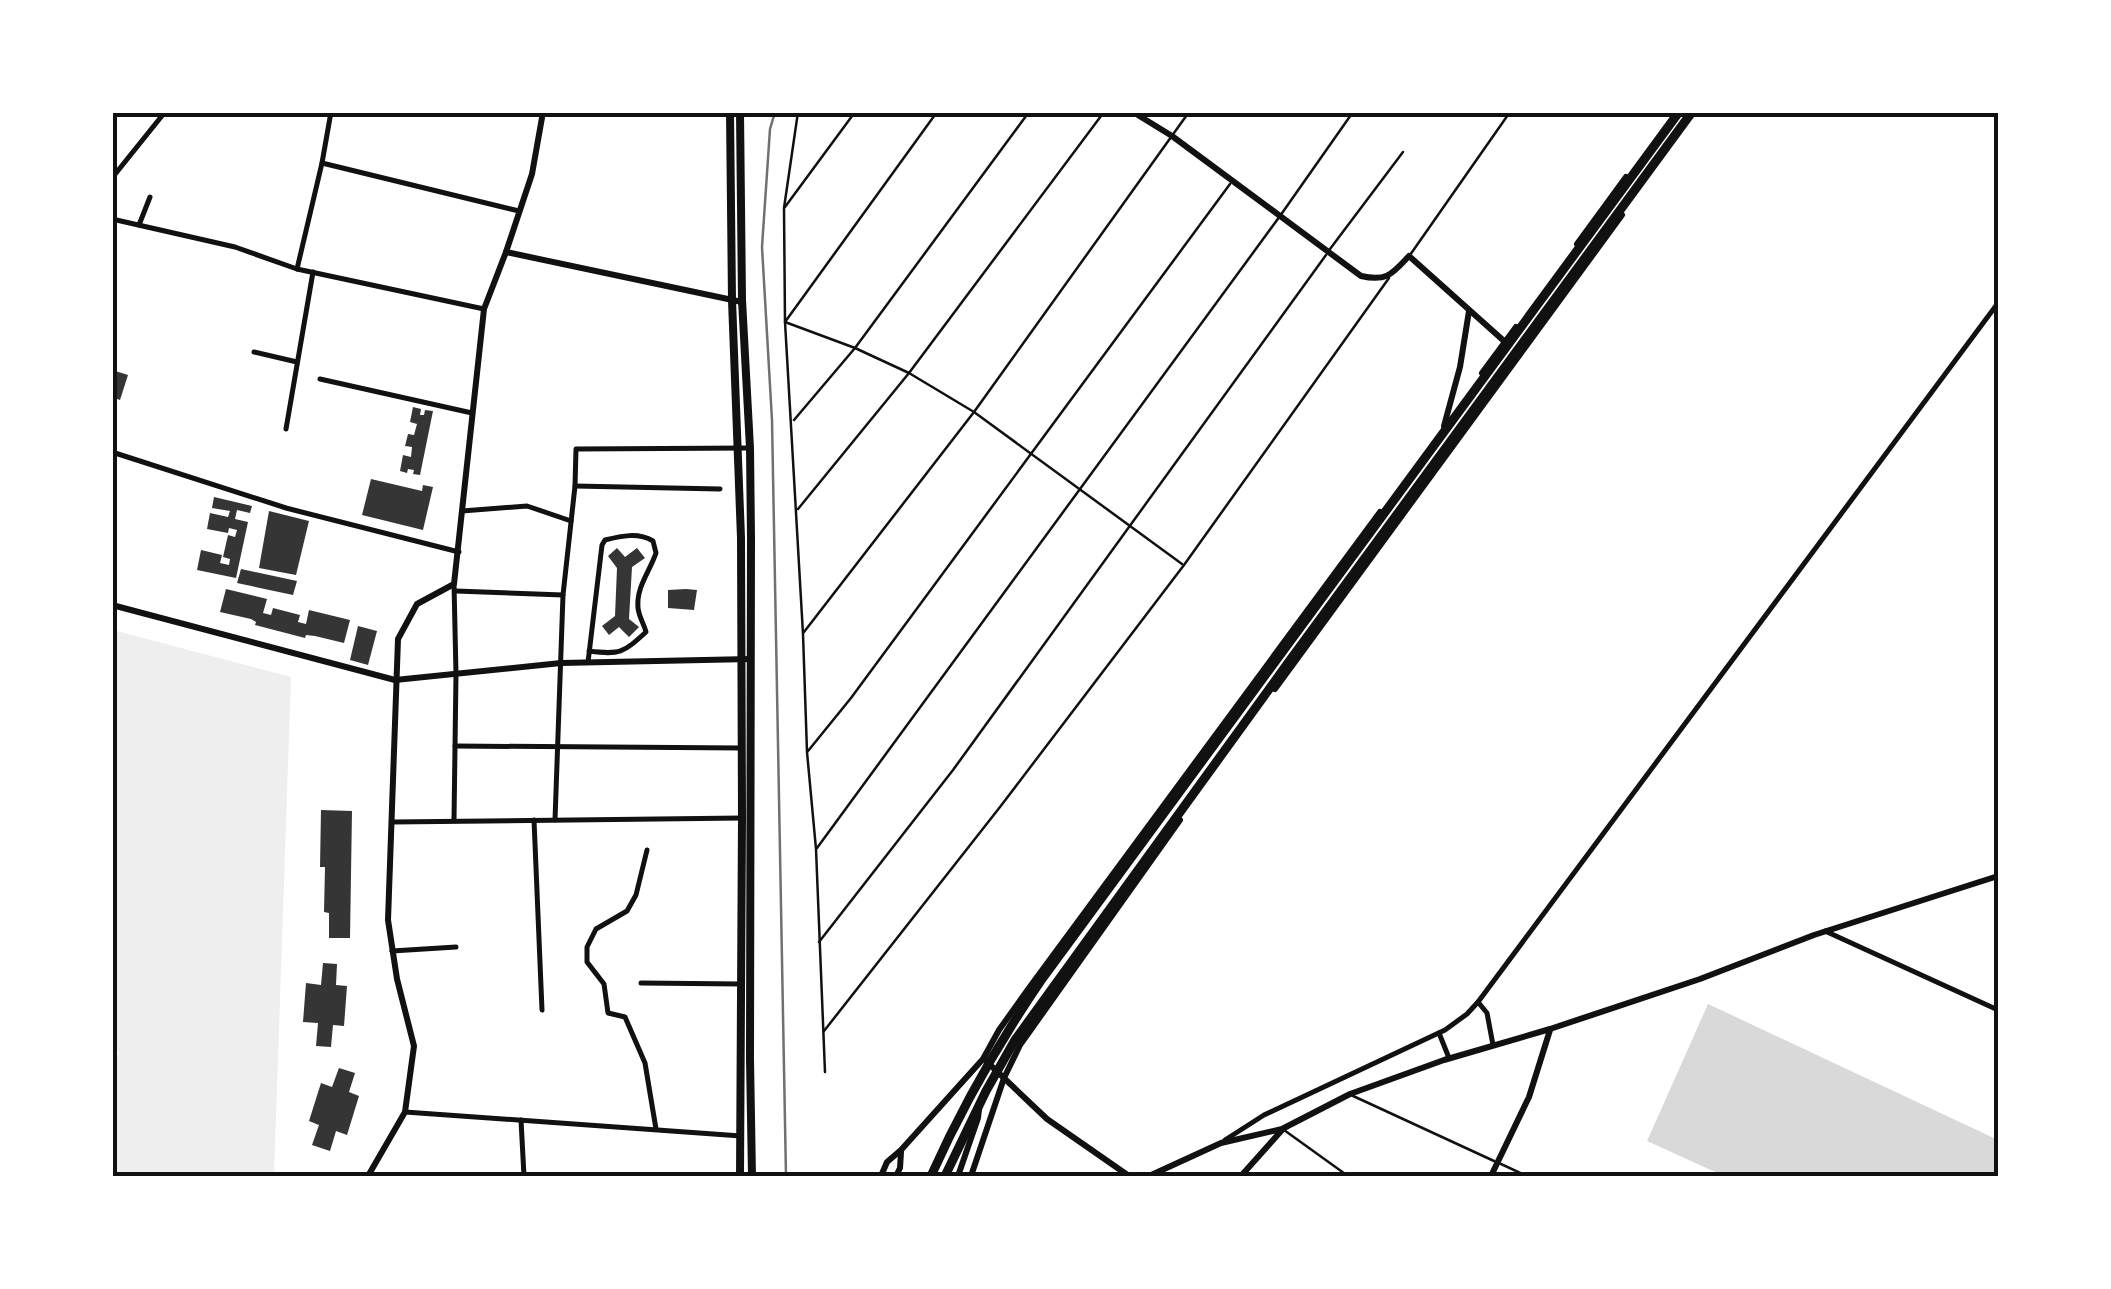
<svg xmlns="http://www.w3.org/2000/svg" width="2111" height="1289" font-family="'PT Sans Narrow',sans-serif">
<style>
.green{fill:#eee}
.water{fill:#d9d9d9}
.building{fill:#353535}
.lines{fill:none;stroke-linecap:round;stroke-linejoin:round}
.service{stroke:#111;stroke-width:2.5}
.minor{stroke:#111;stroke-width:5}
.tertiary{stroke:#111;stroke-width:6}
.primary{stroke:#111;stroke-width:8}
.motorway{stroke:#111;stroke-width:9}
.rail{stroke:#707070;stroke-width:2.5}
.neatline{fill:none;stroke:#111;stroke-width:4}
</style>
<rect width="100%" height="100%" fill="#fff"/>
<path class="green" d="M113 630 291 677 274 1176H113L112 1066 119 1052 112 1048Z"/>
<path class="water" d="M1708 1004 1998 1140V1176H1724L1647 1141Z"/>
<g class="building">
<path d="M112 370 128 375 120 400 112 397Z"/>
<path d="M413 407 421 409 420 415H424L425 410 433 411 420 475 413 474 414 470 408 469 407 473 400 471 403 455 411 457 412 447 405 446 408 434 414 435 417 424 410 422Z"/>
<path d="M371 479 422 491 423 485 433 487 423 530 362 515Z"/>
<path d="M214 497 252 506 250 513 237 510 235 519 248 522 236 578 197 570 201 550 222 555 220 563 229 565 230 559 223 557 228 535 235 537 237 530 229 528 228 533 207 529 210 513 228 517 230 511 212 508Z"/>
<path d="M269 511 309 521 296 575 259 568Z"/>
<path d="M617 548 625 557 637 548 645 558 632 567 629 619 639 627 629 637 619 627 609 635 602 626 615 616 617 568 608 556Z"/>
<path d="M241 569 297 581 293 595 237 583Z"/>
<path d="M226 589 267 599 263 613 271 615 273 608 300 615 298 622 306 624 309 610 350 620 344 643 315 636 306 635 305 638 255 625 256 622 251 619 220 612Z"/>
<path d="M686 589 697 590 694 610 668 608V590Z"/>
<path d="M358 626 377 631 368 665 350 660Z"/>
<path d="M321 810 352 811 350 938H329V913L324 912 325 867H320Z"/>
<path d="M323 963 337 964 336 985 347 986 344 1026 333 1025 331 1047 316 1046 318 1023 303 1022 306 983 321 985Z"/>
<path d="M339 1068 355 1073 349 1092 359 1096 347 1135 336 1131 330 1151 312 1145 319 1125 309 1121 321 1083 332 1087Z"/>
</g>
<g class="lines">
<g class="service">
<path d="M798 112 784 208 785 322 803 634 807 752 816 849 825 1072"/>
<path d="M937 112 785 322 855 348 909 373 974 412 1182 564"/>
<path d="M785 207 855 112"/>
<path d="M1330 249 1403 152"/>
<path d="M1410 255 1510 112"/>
<path d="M794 420 855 348 1029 112"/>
<path d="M798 509 909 373 1104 112"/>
<path d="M804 632 974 412 1189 112"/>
<path d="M808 751 851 698 1230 184"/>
<path d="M817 848 1280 216 1353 112"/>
<path d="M819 942 953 770 1326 255"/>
<path d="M824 1031 1000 807 1184 565 1389 278"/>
<path d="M1351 1095 1494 1161"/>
<path d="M1284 1130 1348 1176"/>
<path d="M1501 1164 1527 1176"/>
</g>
<g class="minor">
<path d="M322 163 519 211"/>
<path d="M112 178 165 112"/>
<path d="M112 219 235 247 297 269 484 309"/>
<path d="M139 225 150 197"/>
<path d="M297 269 322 163 331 112"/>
<path d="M254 352 297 362"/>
<path d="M320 379 472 413"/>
<path d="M286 429 313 272"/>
<path d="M112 462 115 453 286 508 459 552"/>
<path d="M575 486 720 489"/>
<path d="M462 511 527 506 571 521"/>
<path d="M456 591 563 595"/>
<path d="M588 662 589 654 602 545 605 540C621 536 638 532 653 541L656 553C650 571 636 587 638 608 639 617 644 624 646 632 623 653 620 655 589 651"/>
<path d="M455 746 741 748"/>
<path d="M454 820 456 674 454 584"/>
<path d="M534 820 542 1010"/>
<path d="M555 820 563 595 575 486 576 449 750 448"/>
<path d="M393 822 742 818"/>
<path d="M647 850 636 895 627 911 596 929 587 947V962L604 984 608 1013 625 1017 645 1063 656 1129"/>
<path d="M1825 931 1998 1010"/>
<path d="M392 951 456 947"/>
<path d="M641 983 741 984"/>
<path d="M1478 1002 1487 1013 1493 1045"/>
<path d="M1439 1033 1449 1058"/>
<path d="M405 1112 741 1136"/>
<path d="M521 1120 524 1176"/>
<path d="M1225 1140 1264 1115 1445 1030 1467 1014 1478 1002 1998 303"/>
</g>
<g class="tertiary">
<path d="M1133 112 1172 136 1361 276C1387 282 1392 274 1409 256L1504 341"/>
<path d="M1577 244 1626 177"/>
<path d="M506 252 742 302"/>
<path d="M1482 373 1516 327"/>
<path d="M1444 426 1460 367 1469 311"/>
<path d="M112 605 395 680 561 663 751 659"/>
<path d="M1275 689 1622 215"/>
<path d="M986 1061 1047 1119 1129 1176"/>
<path d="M368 1176 405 1112 414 1046 397 979 388 920 398 639 417 604 454 584 484 309 506 252 532 174 543 112"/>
<path d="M881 1176 887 1162 901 1150 983 1059 999 1030 1029 988 1380 512"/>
<path d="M896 1176 900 1168 901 1152"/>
<path d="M958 1176 978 1118 979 1110"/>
<path d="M971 1176 1004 1078 1020 1045 1180 820"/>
<path d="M1149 1176 1221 1143 1282 1129 1350 1094 1444 1060 1550 1029 1700 979 1814 935 1998 876"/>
<path d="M1241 1176 1282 1130"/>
<path d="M1491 1176 1529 1097 1550 1030"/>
</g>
<g class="primary">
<path d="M730 112 732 300 741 538 742 818 740 1176"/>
<path d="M740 112 742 300 750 448 751 538 750 1059 752 1176"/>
</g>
<g class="motorway">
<path d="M931 1176C962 1107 999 1042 1042 979L1679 112"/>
<path d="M945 1176 986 1091 1015 1040 1288 663 1692 112"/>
</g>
<path class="rail" d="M775 112 770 129 762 247 772 420 786 1176"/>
</g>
<rect width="2111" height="1289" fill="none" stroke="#ffffff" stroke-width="230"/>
<rect x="115" y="115" width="1881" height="1059" class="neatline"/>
</svg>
